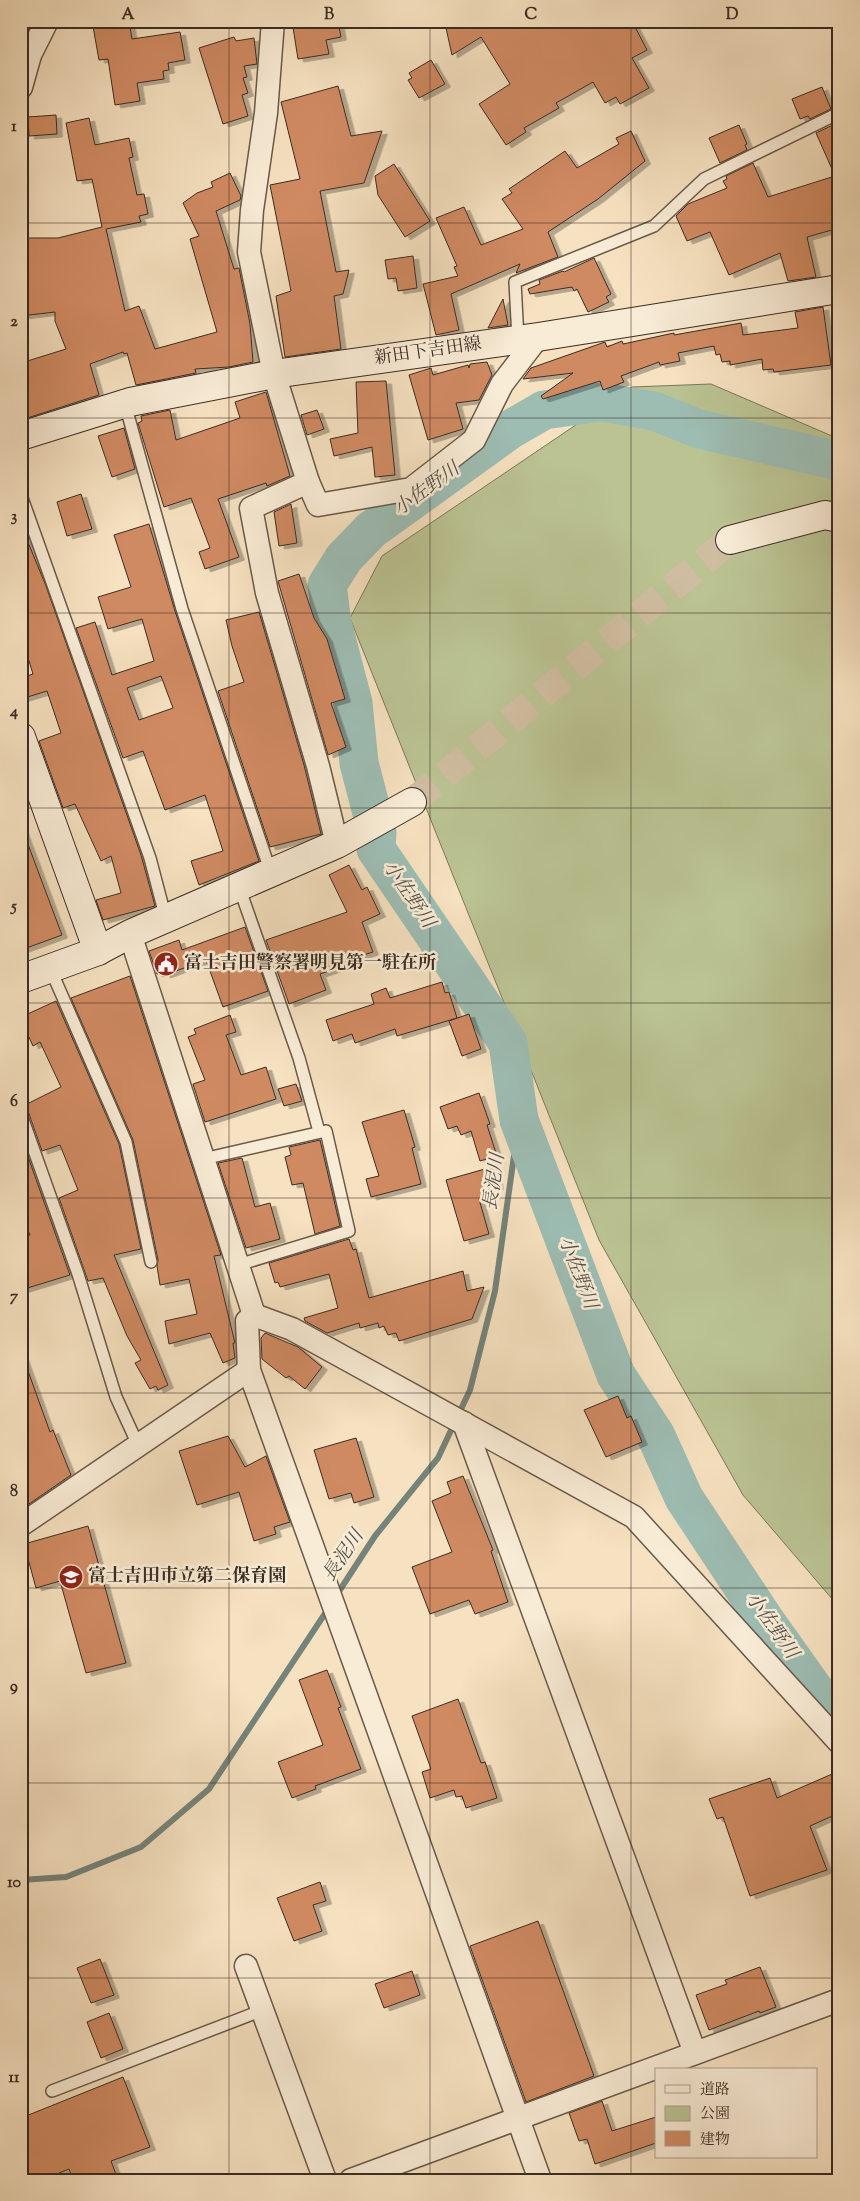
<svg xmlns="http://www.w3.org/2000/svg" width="860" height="2201" font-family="'Sorts Mill Goudy','Noto Serif JP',serif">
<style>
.green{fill:#bbc393;stroke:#7a785c}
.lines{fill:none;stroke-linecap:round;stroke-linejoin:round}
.stream{stroke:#75837a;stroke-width:6}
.river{stroke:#9dbdb3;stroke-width:39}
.building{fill:#d08a62;stroke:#3a2c24;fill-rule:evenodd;filter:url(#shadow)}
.secondary-tunnel{stroke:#d0bda1;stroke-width:28;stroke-dasharray:28 14;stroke-linecap:butt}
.lane-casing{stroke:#69594b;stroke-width:14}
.street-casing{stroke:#69594b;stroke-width:25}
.secondary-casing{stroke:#3a2c24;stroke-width:30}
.lane{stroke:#f9ecd6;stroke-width:11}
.street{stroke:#f9ecd6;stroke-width:22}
.secondary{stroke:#f9ecd6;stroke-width:28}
.grid{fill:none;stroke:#3a2c24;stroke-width:1;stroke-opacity:0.55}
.labels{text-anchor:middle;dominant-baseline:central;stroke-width:5;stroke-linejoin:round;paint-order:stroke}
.street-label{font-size:18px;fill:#3a2c24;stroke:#f9ecd6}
.poi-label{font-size:18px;font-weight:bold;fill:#3a2c24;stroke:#f9ecd6;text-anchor:start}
.water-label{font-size:19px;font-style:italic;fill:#535048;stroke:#f9ecd6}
.neatline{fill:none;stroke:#3a2c24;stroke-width:2}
.grid-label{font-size:16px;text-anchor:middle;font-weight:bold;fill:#3a2c24}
</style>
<defs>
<filter id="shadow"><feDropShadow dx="5.5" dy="3" stdDeviation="0" flood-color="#0004"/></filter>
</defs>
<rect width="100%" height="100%" fill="#f6e1c0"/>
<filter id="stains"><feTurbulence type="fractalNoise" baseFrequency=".004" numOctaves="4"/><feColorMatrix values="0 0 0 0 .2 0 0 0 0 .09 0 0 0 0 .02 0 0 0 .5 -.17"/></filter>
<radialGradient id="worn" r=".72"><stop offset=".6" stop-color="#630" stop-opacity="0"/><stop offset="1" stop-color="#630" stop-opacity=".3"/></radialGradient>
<path class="green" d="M711 384 839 439V1607L743 1495 599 1240 350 618 382 556 632 387Z"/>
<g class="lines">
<g class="stream">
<path d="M336 1596 375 1536 438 1458 470 1390 495 1291 519 1120"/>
<path d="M21 1880 66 1877 141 1847 209 1789 328 1609"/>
</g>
<path class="river" d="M839 461 699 429 654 411 601 402 544 410 511 429 371 530 344 558 327 585 332 623 353 703 359 763 377 832 376 849 508 1043 519 1120 616 1375 656 1436 684 1498 764 1619 813 1688 839 1720"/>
</g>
<g class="building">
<path d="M92 21H129L132 39 180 32 185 60 168 63 169 70 163 71 164 79 137 83 140 101 115 105 108 59 99 60Z"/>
<path d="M292 21H338L341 37 326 40 329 54 298 59Z"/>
<path d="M457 21H632L647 50 632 58 649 88 620 104 616 97 605 103 593 82 556 103 559 108 524 128 526 132 506 145 479 104 510 84 481 37 452 55 446 28Z"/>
<path d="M234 37 236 41 254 38 257 64 244 66 247 77 243 78 248 93 242 95 248 116 223 124 199 48Z"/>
<path d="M431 60 445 84 419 98 408 80 412 78 409 73Z"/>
<path d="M338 86 351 136 382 131 364 183 320 191 336 272 349 270 343 294 334 296 341 349 285 357 276 296 291 291 270 185 300 179 281 102Z"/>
<path d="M822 87 831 109 810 119 808 116 800 119 792 99Z"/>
<path d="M56 115 57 134 29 136 28 117Z"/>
<path d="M89 118 95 145 129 138 133 157 129 158 137 195 144 194 148 214 139 216 141 222 106 229 125 311 139 306 155 349 217 332 190 239 199 236 183 203 197 193 213 187 211 182 230 173 241 196 240 200 216 211 234 269 239 268 250 324 253 362 229 367 195 369 196 373 136 385 127 353 124 354 123 352 90 364 99 395 21 420V363L66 349 55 321V312L21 316V238H58L102 227 92 179 77 181 66 123Z"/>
<path d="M837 123 839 128V228L807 237 816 277 788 281 780 253 729 275 710 232 687 241 676 216 688 204 727 188 723 181 727 179 726 176 753 163 768 197 835 176 816 133Z"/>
<path d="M739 125 747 144 745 145 747 150 720 163 709 138Z"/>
<path d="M631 131 645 161 598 199 548 232 558 257 516 273 520 264 451 294 459 330 436 335 423 284 458 276 454 267 457 266 436 218 464 207 481 245 523 229 502 199 512 193 509 189 565 151 577 168 619 144 616 138Z"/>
<path d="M394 164 430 221 405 237 378 195 375 176Z"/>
<path d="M413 256 417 288 398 291 396 278 388 279 385 260Z"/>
<path d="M594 258 611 294 606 297 609 302 588 312 577 289 574 291 572 287 530 294 528 289 540 284 539 280 563 271 564 272Z"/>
<path d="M503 299 508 325 488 328Z"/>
<path d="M823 307 831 365 774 372 773 369 763 370 762 359 730 365V361L722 362 720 354 716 355 714 346 678 353 680 361 660 365 659 362 621 376 624 382 603 390 600 381 543 399 541 396 573 373 523 379 531 368 605 342 607 347 622 341 623 344 674 333V335L741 323 743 335 798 328 795 312Z"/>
<path d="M487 362 492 375 479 400 456 403 463 429 428 440 409 375 431 368 433 375 468 365 469 368 470 364Z"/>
<path d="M386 381 395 475 375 477 372 447 334 456 330 439 358 433 356 382Z"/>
<path d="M266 392 290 476 267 486 266 483 218 499 239 557 205 569 199 552 210 548 191 498 164 507 138 423 142 421 141 416 170 410 176 440 240 418 235 402Z"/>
<path d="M317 410 324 429 307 435 301 415Z"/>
<path d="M124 428 135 469 112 477 98 436Z"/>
<path d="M81 494 92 529 67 536 57 502Z"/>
<path d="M291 504 297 543 279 546 274 512Z"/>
<path d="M149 524 175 611 259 861 199 885 191 861 223 851 205 795 165 810 143 751 123 758 76 628 95 622 112 675 154 661 142 619 108 629 98 597 131 587 114 535ZM161 676 173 708 139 720 127 688Z"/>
<path d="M23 530 46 586 141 855 155 906 103 920 96 900 121 893 111 856 101 861 75 804 63 808 39 741 61 733 47 691 21 699V678L33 674 21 635V531Z"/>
<path d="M299 574 314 618 327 639 345 699 331 703 346 747 328 755 278 581Z"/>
<path d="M259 612 304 765 321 834 270 847 218 691 244 682 232 646 226 620Z"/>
<path d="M23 831 62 935 21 950V832Z"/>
<path d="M349 865 362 890 367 887 380 914 362 922 373 952 354 958 356 962 320 974 326 990 289 1004 266 940 347 912 329 875Z"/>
<path d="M245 927 268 991 223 1007 206 960 165 975 164 972 157 974 149 951 179 940 182 950Z"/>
<path d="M130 976 221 1255 214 1256 235 1343H233L235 1358 223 1363 210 1333 169 1344 165 1321 197 1314 189 1279 160 1285 157 1266 158 1260 133 1140 71 998Z"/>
<path d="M442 982 445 993 449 992 457 1018 397 1036 395 1029 355 1043 352 1034 333 1041 326 1020 374 1004 371 994 386 988 390 998Z"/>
<path d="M56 1001 119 1144 141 1249 114 1255 168 1385 158 1390 156 1386 150 1389 135 1363 141 1360 127 1336 103 1278 88 1281 59 1198 78 1190 60 1145 42 1151 28 1111 21 1107 61 1087 40 1042 33 1046 21 1020V1017Z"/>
<path d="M469 1014 481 1049 462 1056 449 1021Z"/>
<path d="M230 1015 236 1032 226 1035 241 1075 266 1067 276 1099 205 1122 193 1084 205 1080 188 1037 196 1034 194 1029Z"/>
<path d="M296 1084 302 1101 284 1106 278 1089Z"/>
<path d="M479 1093 490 1124 487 1125 497 1156 480 1161 471 1131 461 1135 457 1126 448 1129 440 1107Z"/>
<path d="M404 1110 415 1147 412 1148 421 1184 371 1197 366 1179 379 1176 362 1122Z"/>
<path d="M21 1137 70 1275 21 1290V1238L30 1235 21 1213Z"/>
<path d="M320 1140 340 1226 315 1234 303 1183 292 1185 285 1157 291 1155 289 1147Z"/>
<path d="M242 1158 255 1207 270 1203 280 1239 246 1248 218 1163Z"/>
<path d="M492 1167 498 1186 484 1191 486 1197 479 1199 489 1234 464 1241 446 1180Z"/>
<path d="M349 1239 353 1250 356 1249 369 1298 463 1271 467 1291 484 1287 472 1319 399 1341 396 1333 388 1335 384 1326 379 1328 378 1323 360 1328 359 1323 327 1333 305 1321 304 1318 338 1308 329 1274 280 1287 278 1282 275 1283 269 1263Z"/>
<path d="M265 1333 298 1347 322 1367 305 1389 289 1376 286 1378 262 1359 261 1338Z"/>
<path d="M23 1357 50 1432 53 1430 71 1475 29 1504 21 1492V1358Z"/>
<path d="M618 1396 627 1418 631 1416 642 1442 606 1457 584 1410Z"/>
<path d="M228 1436 245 1467 266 1456 290 1522 274 1527 276 1534 254 1541 239 1492 197 1505 179 1451Z"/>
<path d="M356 1438 374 1497 354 1503 351 1493 329 1499 314 1450Z"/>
<path d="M463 1476 493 1550 491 1551 508 1602 475 1614 469 1600 430 1614 412 1567 452 1552 432 1501 451 1493 447 1482Z"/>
<path d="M88 1526 126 1663 86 1673 60 1581 36 1588 24 1544Z"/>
<path d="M327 1670 341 1707 338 1708 361 1769 315 1786 316 1789 292 1798 278 1762 323 1745 299 1680Z"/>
<path d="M458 1699 481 1763 485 1762 497 1798 466 1808 462 1796 456 1797 454 1790 430 1798 422 1772 431 1769 412 1716Z"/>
<path d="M839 1771V1813L810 1826 827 1870 750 1896 723 1817 717 1819 709 1799 770 1778 777 1798Z"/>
<path d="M320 1882 326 1901 313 1905 322 1931 294 1941 277 1898Z"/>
<path d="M538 1921 594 2076 526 2102 470 1946Z"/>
<path d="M100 1959 114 1995 91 2003 77 1968Z"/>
<path d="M760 1967 776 2007 760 2013 759 2011 709 2030 696 1995 727 1984 725 1980Z"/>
<path d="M412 1971 420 1995 384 2008 375 1984Z"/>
<path d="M109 2013 123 2049 101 2058 87 2022Z"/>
<path d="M123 2077 150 2147 111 2161 118 2180H73L69 2169 42 2180H21V2118Z"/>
<path d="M602 2101 612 2131 656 2117V2143L595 2164 587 2139 579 2141 569 2113Z"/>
</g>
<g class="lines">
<path class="secondary-tunnel" d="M412 802 730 540"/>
<defs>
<g id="lane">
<path d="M518 339 515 282 654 226 704 179 839 113"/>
<path d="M125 404 182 609 271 873"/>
<path d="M21 495 150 858 166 919"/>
<path d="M239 887 299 1058 318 1128 317 1132"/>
<path d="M50 968 126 1142 151 1262"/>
<path d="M21 1114 78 1274 116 1397 138 1445"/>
<path d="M203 1159 326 1131 349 1231 238 1265"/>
<path d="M52 2091 263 2010"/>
</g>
<g id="street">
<path d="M273 21 266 113 252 210 249 252 274 374 308 482"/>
<path d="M21 87 30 55 47 21"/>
<path d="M337 844 318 766 267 593 251 508 308 482 318 505 411 489 474 440 502 384 538 337"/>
<path d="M130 934 254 1315"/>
<path d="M254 1315 247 1321 249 1370 540 2180"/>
<path d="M254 1315 292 1329 634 1517 839 1742"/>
<path d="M464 1423 695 2053"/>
<path d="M21 1525 249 1370"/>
<path d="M246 1966 325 2180"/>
<path d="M351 2180 839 2000"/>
</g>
<g id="secondary">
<path d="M21 436 130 402 274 374 538 337 839 289"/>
<path d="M730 540 825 515 839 518"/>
<path d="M21 737 98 951"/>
<path d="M21 979 98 951 130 934 337 844 412 802"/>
</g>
</defs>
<use href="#lane" class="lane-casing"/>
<use href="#street" class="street-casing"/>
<use href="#secondary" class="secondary-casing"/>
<use href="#lane" class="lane"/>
<use href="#street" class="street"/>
<use href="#secondary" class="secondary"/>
</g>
<path class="grid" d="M229 21V2180M430 21V2180M631 21V2180M21 223H839M21 418H839M21 613H839M21 808H839M21 1003H839M21 1198H839M21 1393H839M21 1588H839M21 1783H839M21 1978H839"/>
<defs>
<symbol id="civic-disc" viewBox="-11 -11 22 22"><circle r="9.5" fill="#8f2418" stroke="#f9ecd6"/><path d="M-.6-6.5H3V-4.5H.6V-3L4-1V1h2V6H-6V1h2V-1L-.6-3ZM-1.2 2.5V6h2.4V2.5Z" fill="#fff"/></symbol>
<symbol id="school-disc" viewBox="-11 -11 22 22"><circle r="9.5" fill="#8f2418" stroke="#f9ecd6"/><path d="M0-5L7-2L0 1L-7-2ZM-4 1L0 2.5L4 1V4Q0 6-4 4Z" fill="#fff"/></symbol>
</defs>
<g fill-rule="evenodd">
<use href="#civic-disc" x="152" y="950" width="28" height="28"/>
<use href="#school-disc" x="57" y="1563" width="28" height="28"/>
</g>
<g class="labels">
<g class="street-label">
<text transform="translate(428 352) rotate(-8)">新田下吉田線</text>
</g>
<g class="poi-label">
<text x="184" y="964">富士吉田警察署明見第一駐在所</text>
<text x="88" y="1577">富士吉田市立第二保育園</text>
</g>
<g class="water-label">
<text transform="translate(427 490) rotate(-36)">小佐野川</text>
<text transform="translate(408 895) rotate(56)">小佐野川</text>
<text transform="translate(495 1182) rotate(-82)">長泥川</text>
<text transform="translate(577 1273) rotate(69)">小佐野川</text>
<text transform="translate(344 1556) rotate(-56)">長泥川</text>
<text transform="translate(771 1626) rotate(55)">小佐野川</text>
</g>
</g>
<rect width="860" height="2201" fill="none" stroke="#f6e1c0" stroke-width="55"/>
<rect x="655" y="2068" width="162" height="90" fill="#f9ecd6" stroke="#ad9f8f"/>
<rect x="665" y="2085" width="25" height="8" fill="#f9ecd6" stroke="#ad9f8f"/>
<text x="700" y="2094" font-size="15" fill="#3a2c24">道路</text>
<rect x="665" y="2106" width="25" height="15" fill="#bbc393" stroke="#ad9f8f"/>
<text x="700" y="2118" font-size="15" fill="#3a2c24">公園</text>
<rect x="665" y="2131" width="25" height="15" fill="#d08a62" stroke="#ad9f8f"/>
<text x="700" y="2144" font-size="15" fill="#3a2c24">建物</text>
<rect x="28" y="28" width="804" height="2146" class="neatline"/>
<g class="grid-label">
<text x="128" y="19">A</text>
<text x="329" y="19">B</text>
<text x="531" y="19">C</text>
<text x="732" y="19">D</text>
<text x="14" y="131">1</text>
<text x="14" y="326">2</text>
<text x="14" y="521">3</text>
<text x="14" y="716">4</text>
<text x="14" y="911">5</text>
<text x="14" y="1106">6</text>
<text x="14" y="1301">7</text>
<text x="14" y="1496">8</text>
<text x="14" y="1691">9</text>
<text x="14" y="1887">10</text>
<text x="14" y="2082">11</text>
</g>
<rect width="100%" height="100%" filter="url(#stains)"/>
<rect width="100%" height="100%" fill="url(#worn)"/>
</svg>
